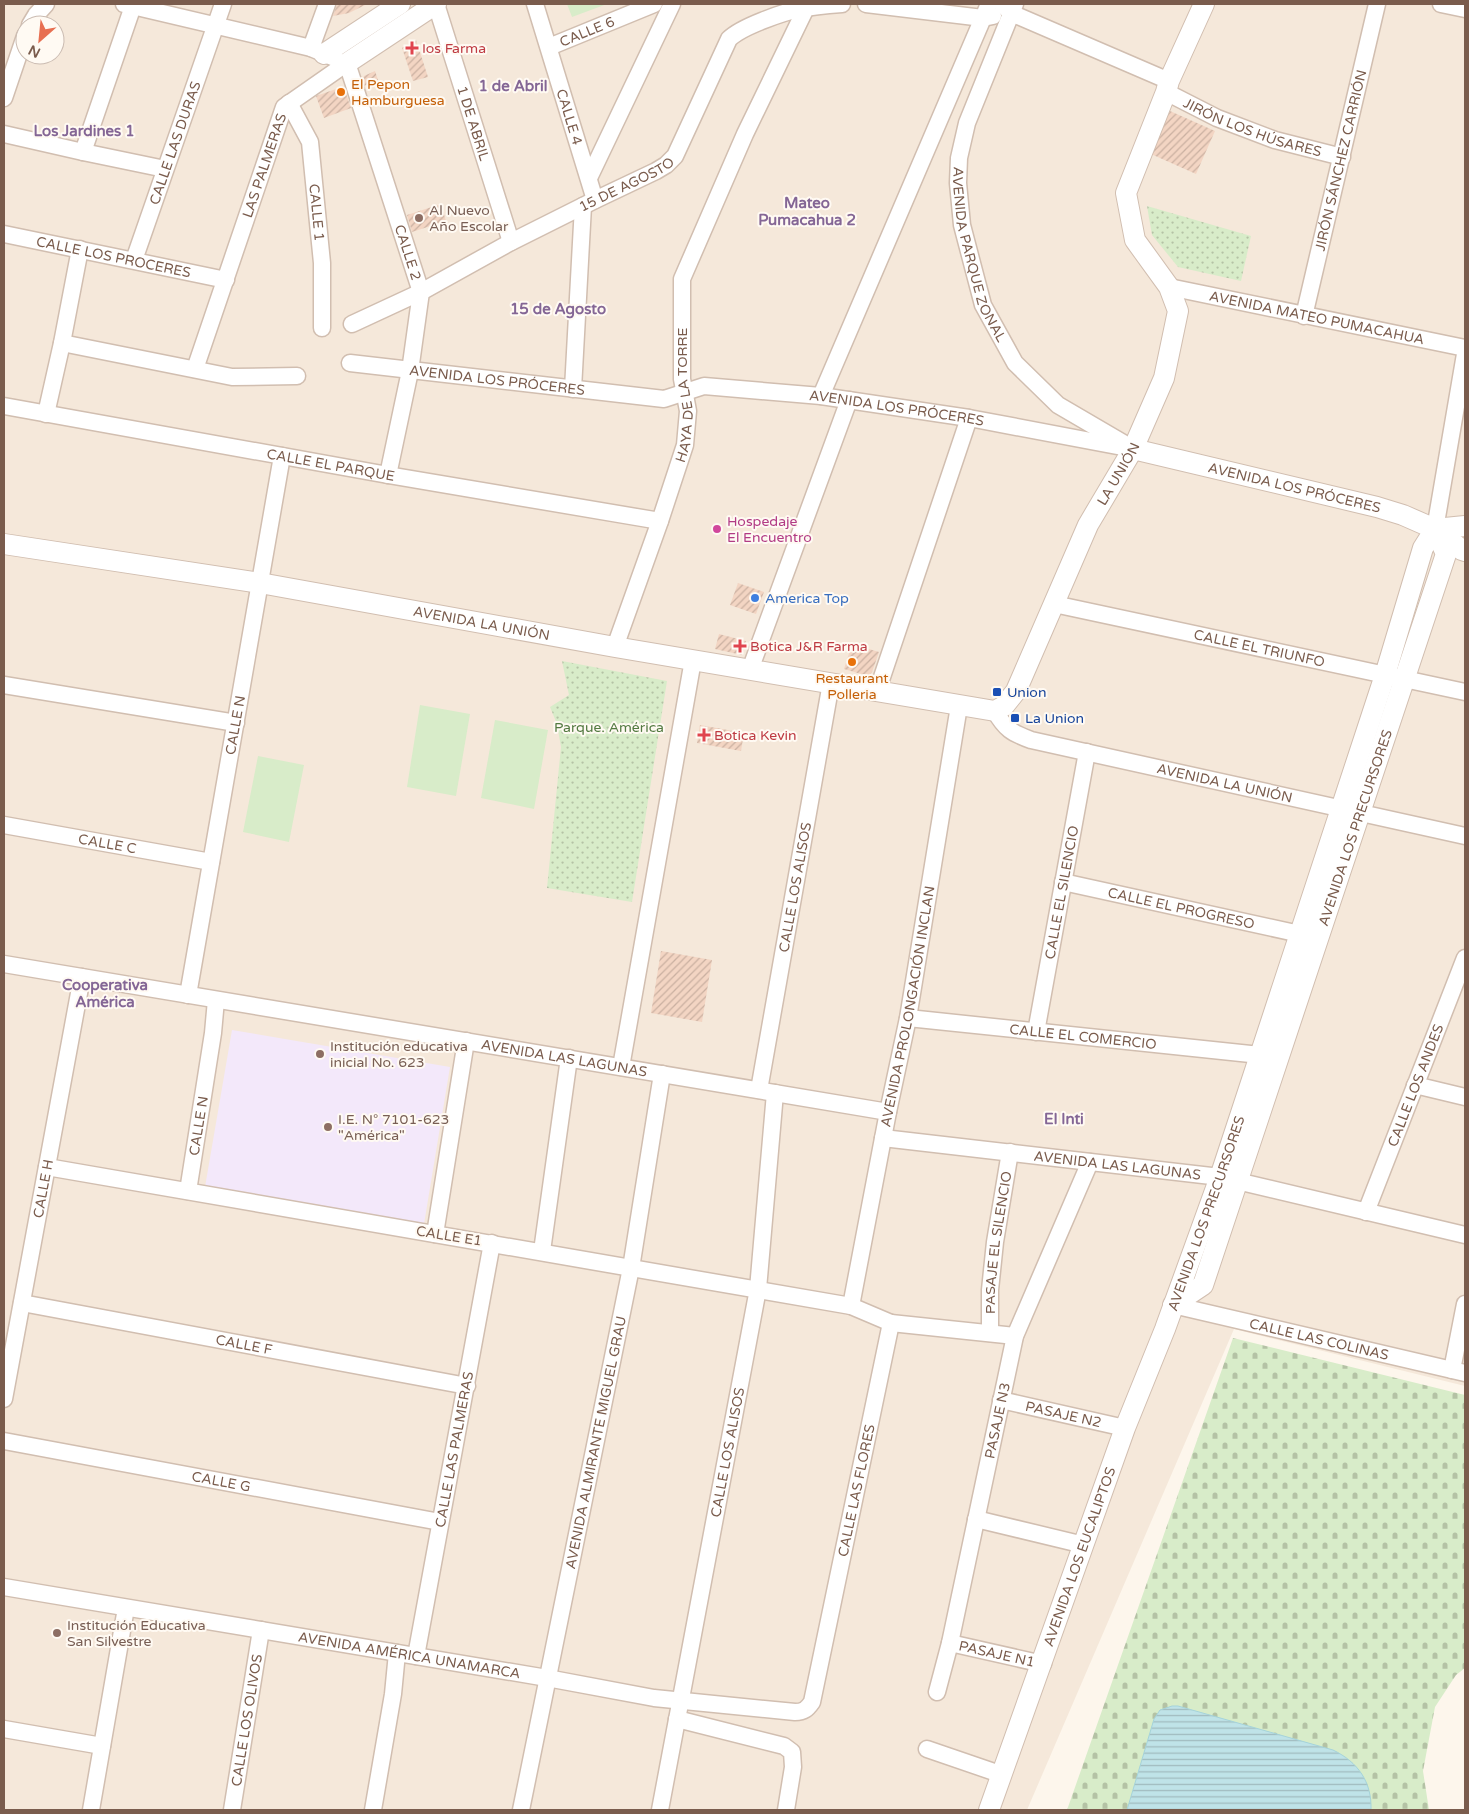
<svg xmlns="http://www.w3.org/2000/svg" width="1469" height="1814" font-family="'Varela Round',sans-serif">
<style>
.residential{fill:#f5e8da;fill-rule:evenodd}
.education{fill:#f3e8fa}
.grass{fill:url(#grass-dots)}
.cemetery{fill:url(#cemetery-stones)}
.pitch{fill:#d8ecc9}
.water{fill:url(#water-rules);stroke:#a5d3da}
.building{fill:url(#building-hatch)}
.lines{fill:none;stroke-linecap:round;stroke-linejoin:round}
.minor-casing{stroke:#d1beb0;stroke-width:19}
.tertiary-casing{stroke:#d1beb0;stroke-width:22}
.minor{stroke:#fff;stroke-width:16}
.tertiary{stroke:#fff;stroke-width:20}
.health-dot{fill:#e0444e;stroke:#fffaf3;stroke-width:2}
.food-dot{fill:#e8710a;stroke:#fffaf3;stroke-width:2}
.education-dot{fill:#8d6e63;stroke:#fffaf3;stroke-width:2}
.hotel-dot{fill:#d1479c;stroke:#fffaf3;stroke-width:2}
.shop-dot{fill:#3f7fe0;stroke:#fffaf3;stroke-width:2}
.transit-dot{fill:#1a4fb4;stroke:#fffaf3;stroke-width:2}
.labels{text-anchor:middle;dominant-baseline:central;stroke-width:4;stroke-linejoin:round;paint-order:stroke}
.street-label{font-size:14px;fill:#7a5c4d;stroke:#fffaf3}
.health-label{font-size:14px;fill:#be3a42;stroke:#fffaf3;text-anchor:start}
.food-label{font-size:14px;fill:#c56008;stroke:#fffaf3;text-anchor:start}
.education-label{font-size:14px;fill:#785e54;stroke:#fffaf3;text-anchor:start}
.hotel-label{font-size:14px;fill:#b23c85;stroke:#fffaf3;text-anchor:start}
.shop-label{font-size:14px;fill:#366cbe;stroke:#fffaf3;text-anchor:start}
.transit-label{font-size:14px;fill:#164399;stroke:#fffaf3;text-anchor:start}
.park-label{font-size:14px;fill:#537a41;stroke:#fffaf3}
.neighbourhood-label{font-size:15px;font-weight:bold;fill:#846695;stroke:#fffaf3}
</style>
<defs>
<pattern id="grass-dots" width="8" height="8" patternUnits="userSpaceOnUse" patternTransform="scale(1.25)"><rect width="8" height="8" fill="#d8ecc9"/><path d="M2 2h.1M6 6h.1" fill="none" stroke="#b4c2a5" stroke-width="1.8" stroke-linecap="round"/></pattern>
<pattern id="cemetery-stones" width="16" height="16" patternUnits="userSpaceOnUse" patternTransform="scale(1.25)"><rect width="16" height="16" fill="#d8ecc9"/><path d="M2 7V4a2 2 0 0 1 4 0v3zM10 15v-3a2 2 0 0 1 4 0v3z" fill="#b4c2a5"/></pattern>
<pattern id="water-rules" width="6" height="5" patternUnits="userSpaceOnUse" patternTransform="scale(1.25)"><rect width="6" height="5" fill="#bfe3e8"/><path d="M0 2.5h6" fill="none" stroke="#a0bbbe"/></pattern>
<pattern id="building-hatch" width="6" height="6" patternUnits="userSpaceOnUse" patternTransform="scale(1.25)"><rect width="6" height="6" fill="#f3d5c3"/><path d="M-1 1l2-2M0 6l6-6M5 7l2-2" fill="none" stroke="#cab0a1"/></pattern>
</defs>
<rect width="100%" height="100%" fill="#fdf6ec"/>
<path class="residential" d="M4 4H1465V1386L1234 1329 1027 1810H4ZM25 25H55V55H25Z"/>
<path class="education" d="M232 1030 450 1067 424 1224 205 1187Z"/>
<g class="grass">
<path d="M1147 206 1251 236 1241 281 1178 267 1152 235Z"/>
<path d="M562 661 667 681 632 902 547 888 561 747 557 724 550 707 569 695Z"/>
</g>
<path class="cemetery" d="M1233 1338 1465 1395V1668L1456 1675 1435 1707 1423 1771 1429 1810H1067Z"/>
<g class="pitch">
<path d="M567 4H607L572 17Z"/>
<path d="M420 705 470 714 456 796 407 787Z"/>
<path d="M495 720 548 730 534 809 481 798Z"/>
<path d="M258 756 304 765 289 842 243 832Z"/>
</g>
<path class="water" d="M1172 1706H1178L1333 1750C1358 1762 1372 1782 1371 1810H1127L1154 1719 1160 1710Z"/>
<g class="building">
<path d="M337 4H367L349 13 333 16Z"/>
<path d="M416 40 428 77 413 81 402 48Z"/>
<path d="M375 71 378 80 364 86 362 82 364 76Z"/>
<path d="M339 88 345 91 351 108 324 118 316 96Z"/>
<path d="M1170 111 1215 131 1196 174 1151 154Z"/>
<path d="M441 204 446 221 412 232 407 215Z"/>
<path d="M738 583 764 592 756 614 730 605Z"/>
<path d="M719 634 746 641 742 655 715 649Z"/>
<path d="M852 644 879 652 872 672 868 676 844 669Z"/>
<path d="M700 725 744 733 741 751 697 743Z"/>
<path d="M661 951 712 960 702 1022 651 1013Z"/>
</g>
<g class="lines">
<defs>
<g id="minor">
<path d="M124 4 311 48 335 58"/>
<path id="s1" d="M436 4 511 242"/>
<path id="s2" d="M535 4 595 200"/>
<path d="M866 4 983 18 993 16"/>
<path d="M1002 4 1011 13 1169 81"/>
<path id="s3" d="M1015 4 967 123 959 158 958 183 962 225 983 305 1015 363 1058 405 1123 443"/>
<path d="M1441 4 1465 9"/>
<path d="M30 25 36 15 46 4"/>
<path id="s4" d="M549 47 654 4"/>
<path d="M311 48 327 4"/>
<path id="s5" d="M347 63 421 292 410 371 388 475"/>
<path id="s6" d="M1166 92 1217 118 1275 140 1342 157"/>
<path d="M4 98 25 36"/>
<path id="s7" d="M289 103 310 142 322 263V328"/>
<path d="M4 134 83 152 165 169"/>
<path d="M83 152 133 6"/>
<path d="M589 178 672 4"/>
<path id="s8" d="M4 234 226 280"/>
<path id="s9" d="M134 260 223 4"/>
<path id="s10" d="M1169 287 1465 348"/>
<path id="s11" d="M1304 316 1377 4"/>
<path id="s12" d="M352 324 421 292 511 242 595 200 656 171 666 165 675 156 729 39C741 27 783 12 800 9 814 6 828 5 842 4"/>
<path d="M62 343 232 377 297 376"/>
<path id="s13" d="M350 363 664 399 704 386 821 396 969 418 1133 449"/>
<path id="s14" d="M195 369 284 107 347 63"/>
<path d="M573 389 583 206"/>
<path d="M821 396 989 4"/>
<path id="s15" d="M4 406 388 475 660 521"/>
<path d="M46 414 62 343 80 249"/>
<path d="M1435 529 1465 354"/>
<path id="s16" d="M1054 604 1465 692"/>
<path id="s17" d="M615 647 660 521 685 445 688 411 682 379V279L745 134 806 8"/>
<path d="M750 670 849 400"/>
<path d="M4 685 236 723"/>
<path d="M877 692 969 418"/>
<path id="s18" d="M995 711C1005 729 1012 733 1031 740L1465 836"/>
<path id="s19" d="M4 825 211 862"/>
<path id="s20" d="M1063 882 1300 934"/>
<path id="s21" d="M4 964 888 1112"/>
<path id="s22" d="M188 995 282 456"/>
<path id="s23" d="M908 1018 1260 1055"/>
<path id="s24" d="M1036 1032 1087 752"/>
<path d="M621 1067 693 660"/>
<path d="M1415 1085 1465 1097"/>
<path id="s25" d="M759 1090 831 683"/>
<path id="s26" d="M883 1138 1220 1177 1465 1235"/>
<path id="s27" d="M188 1191 213 1033 216 1000"/>
<path id="s28" d="M1366 1212 1465 958"/>
<path d="M435 1234 466 1041"/>
<path d="M542 1251 569 1058"/>
<path id="s29" d="M22 1303 467 1386"/>
<path id="s30" d="M1173 1305 1465 1373"/>
<path id="s31" d="M851 1306 888 1112 908 1018 959 706"/>
<path d="M891 1323 1015 1336"/>
<path id="s32" d="M990 1333V1290L995 1242 1010 1152"/>
<path d="M1452 1370 1465 1304"/>
<path id="s33" d="M4 1399 82 977"/>
<path id="s34" d="M1001 1400 1125 1428"/>
<path id="s35" d="M4 1441 440 1522"/>
<path d="M976 1519 1084 1545"/>
<path id="s36" d="M4 1587 547 1678 654 1698 795 1712C804 1712 807 1709 812 1702L891 1323 851 1306 47 1167"/>
<path id="s37" d="M950 1643 1043 1664"/>
<path id="s38" d="M416 1656 492 1243"/>
<path id="s39" d="M937 1692 950 1643 1015 1336 1090 1162"/>
<path d="M677 1719 784 1746 792 1752 793 1767 786 1810"/>
<path d="M4 1729 102 1746"/>
<path d="M927 1749 1000 1774"/>
<path d="M91 1810 126 1608"/>
<path id="s40" d="M232 1810 261 1630"/>
<path d="M373 1810 393 1694 397 1653"/>
<path id="s41" d="M521 1810 631 1268 662 1074"/>
<path id="s42" d="M660 1810 758 1289 775 1093"/>
</g>
<g id="tertiary">
<path d="M324 54 400 4"/>
<path d="M347 63 436 4"/>
<path id="s43" d="M1133 449 1377 507 1403 515 1435 529 1462 550 1465 551"/>
<path d="M1435 529 1465 526"/>
<path id="s44" d="M4 544 260 583 615 647 995 711 1004 706 1016 691 1088 525 1133 449 1164 378 1178 311 1169 287 1135 240 1126 193 1166 92 1169 81 1204 4"/>
<path id="s45" d="M1173 1305 1203 1285 1446 554 1435 529"/>
<path id="s46" d="M989 1810 1125 1428 1165 1329 1220 1177 1385 675 1423 548 1435 529"/>
</g>
</defs>
<use href="#minor" class="minor-casing"/>
<use href="#tertiary" class="tertiary-casing"/>
<use href="#minor" class="minor"/>
<use href="#tertiary" class="tertiary"/>
</g>
<g class="health-dot">
<path d="M409.5 40.5h5v5h5v5h-5v5h-5v-5h-5v-5h5z"/>
<path d="M737.5 638.5h5v5h5v5h-5v5h-5v-5h-5v-5h5z"/>
<path d="M701.5 727.5h5v5h5v5h-5v5h-5v-5h-5v-5h5z"/>
</g>
<g class="food-dot">
<circle cx="341" cy="92" r="5"/>
<circle cx="852" cy="662" r="5"/>
</g>
<g class="education-dot">
<circle cx="419" cy="218" r="5"/>
<circle cx="320" cy="1054" r="5"/>
<circle cx="328" cy="1127" r="5"/>
<circle cx="57" cy="1633" r="5"/>
</g>
<circle class="hotel-dot" cx="717" cy="529" r="5"/>
<circle class="shop-dot" cx="755" cy="598" r="5"/>
<g class="transit-dot">
<rect x="992" y="687" width="10" height="10" rx="2.5"/>
<rect x="1010" y="713" width="10" height="10" rx="2.5"/>
</g>
<g class="labels">
<g class="street-label">
<text stroke="none"><textPath href="#s4" startOffset="41">CALLE 6</textPath></text>
<text stroke="none"><textPath href="#s2" startOffset="118">CALLE 4</textPath></text>
<text stroke="none"><textPath href="#s1" startOffset="125">1 DE ABRIL</textPath></text>
<text stroke="none"><textPath href="#s6" startOffset="94">JIRÓN LOS HÚSARES</textPath></text>
<text stroke="none"><textPath href="#s9" startOffset="124">CALLE LAS DURAS</textPath></text>
<text stroke="none"><textPath href="#s11" startOffset="160">JIRÓN SÁNCHEZ CARRIÓN</textPath></text>
<text stroke="none"><textPath href="#s14" startOffset="215">LAS PALMERAS</textPath></text>
<text stroke="none"><textPath href="#s12" startOffset="308">15 DE AGOSTO</textPath></text>
<text stroke="none"><textPath href="#s7" startOffset="115">CALLE 1</textPath></text>
<text stroke="none"><textPath href="#s5" startOffset="199">CALLE 2</textPath></text>
<text stroke="none"><textPath href="#s3" startOffset="264">AVENIDA PARQUE ZONAL</textPath></text>
<text stroke="none"><textPath href="#s8" startOffset="112">CALLE LOS PROCERES</textPath></text>
<text stroke="none"><textPath href="#s10" startOffset="151">AVENIDA MATEO PUMACAHUA</textPath></text>
<text stroke="none"><textPath href="#s13" startOffset="148">AVENIDA LOS PRÓCERES</textPath></text>
<text stroke="none"><textPath href="#s17" startOffset="264">HAYA DE LA TORRE</textPath></text>
<text stroke="none"><textPath href="#s13" startOffset="552">AVENIDA LOS PRÓCERES</textPath></text>
<text stroke="none"><textPath href="#s15" startOffset="332">CALLE EL PARQUE</textPath></text>
<text stroke="none"><textPath href="#s44" startOffset="1275">LA UNIÓN</textPath></text>
<text stroke="none"><textPath href="#s43" startOffset="166">AVENIDA LOS PRÓCERES</textPath></text>
<text stroke="none"><textPath href="#s44" startOffset="484">AVENIDA LA UNIÓN</textPath></text>
<text stroke="none"><textPath href="#s16" startOffset="210">CALLE EL TRIUNFO</textPath></text>
<text stroke="none"><textPath href="#s22" startOffset="274">CALLE N</textPath></text>
<text stroke="none"><textPath href="#s18" startOffset="246">AVENIDA LA UNIÓN</textPath></text>
<text stroke="none"><textPath href="#s45" startOffset="518">AVENIDA LOS PRECURSORES</textPath></text>
<text stroke="none"><textPath href="#s19" startOffset="105">CALLE C</textPath></text>
<text stroke="none"><textPath href="#s25" startOffset="206">CALLE LOS ALISOS</textPath></text>
<text stroke="none"><textPath href="#s24" startOffset="142">CALLE EL SILENCIO</textPath></text>
<text stroke="none"><textPath href="#s20" startOffset="121">CALLE EL PROGRESO</textPath></text>
<text stroke="none"><textPath href="#s31" startOffset="305">AVENIDA PROLONGACIÓN INCLAN</textPath></text>
<text stroke="none"><textPath href="#s23" startOffset="176">CALLE EL COMERCIO</textPath></text>
<text stroke="none"><textPath href="#s21" startOffset="568">AVENIDA LAS LAGUNAS</textPath></text>
<text stroke="none"><textPath href="#s28" startOffset="136">CALLE LOS ANDES</textPath></text>
<text stroke="none"><textPath href="#s27" startOffset="66">CALLE N</textPath></text>
<text stroke="none"><textPath href="#s26" startOffset="236">AVENIDA LAS LAGUNAS</textPath></text>
<text stroke="none"><textPath href="#s33" startOffset="214">CALLE H</textPath></text>
<text stroke="none"><textPath href="#s46" startOffset="635">AVENIDA LOS PRECURSORES</textPath></text>
<text transform="translate(449 1236) rotate(9)">CALLE E1</text>
<text stroke="none"><textPath href="#s32" startOffset="91">PASAJE EL SILENCIO</textPath></text>
<text stroke="none"><textPath href="#s30" startOffset="150">CALLE LAS COLINAS</textPath></text>
<text stroke="none"><textPath href="#s29" startOffset="226">CALLE F</textPath></text>
<text stroke="none"><textPath href="#s34" startOffset="64">PASAJE N2</textPath></text>
<text stroke="none"><textPath href="#s39" startOffset="278">PASAJE N3</textPath></text>
<text stroke="none"><textPath href="#s41" startOffset="375">AVENIDA ALMIRANTE MIGUEL GRAU</textPath></text>
<text stroke="none"><textPath href="#s38" startOffset="210">CALLE LAS PALMERAS</textPath></text>
<text stroke="none"><textPath href="#s42" startOffset="364">CALLE LOS ALISOS</textPath></text>
<text stroke="none"><textPath href="#s35" startOffset="221">CALLE G</textPath></text>
<text stroke="none"><textPath href="#s36" startOffset="1038">CALLE LAS FLORES</textPath></text>
<text stroke="none"><textPath href="#s46" startOffset="269">AVENIDA LOS EUCALIPTOS</textPath></text>
<text stroke="none"><textPath href="#s37" startOffset="48">PASAJE N1</textPath></text>
<text stroke="none"><textPath href="#s36" startOffset="411">AVENIDA AMÉRICA UNAMARCA</textPath></text>
<text stroke="none"><textPath href="#s40" startOffset="91">CALLE LOS OLIVOS</textPath></text>
</g>
<g class="health-label">
<text x="422" y="48">Ios Farma</text>
<text x="750" y="646">Botica J&amp;R Farma</text>
<text x="714" y="735">Botica Kevin</text>
</g>
<g class="food-label">
<text x="351" y="84">El Pepon<tspan x="351" dy="16">Hamburguesa</tspan></text>
<text x="852" y="678" text-anchor="middle">Restaurant<tspan x="852" dy="16">Polleria</tspan></text>
</g>
<g class="education-label">
<text x="429" y="210">Al Nuevo<tspan x="429" dy="16">Año Escolar</tspan></text>
<text x="330" y="1046">Institución educativa<tspan x="330" dy="16">inicial No. 623</tspan></text>
<text x="338" y="1119">I.E. N° 7101-623<tspan x="338" dy="16">"América"</tspan></text>
<text x="67" y="1625">Institución Educativa<tspan x="67" dy="16">San Silvestre</tspan></text>
</g>
<g class="hotel-label">
<text x="727" y="521">Hospedaje<tspan x="727" dy="16">El Encuentro</tspan></text>
</g>
<g class="shop-label">
<text x="765" y="598">America Top</text>
</g>
<g class="transit-label">
<text x="1007" y="692">Union</text>
<text x="1025" y="718">La Union</text>
</g>
<g class="park-label">
<text x="609" y="727">Parque. América</text>
</g>
<g class="neighbourhood-label">
<text x="513" y="86">1 de Abril</text>
<text x="84" y="131">Los Jardines 1</text>
<text x="807" y="203">Mateo<tspan x="807" dy="17">Pumacahua 2</tspan></text>
<text x="558" y="309">15 de Agosto</text>
<text x="105" y="985">Cooperativa<tspan x="105" dy="17">América</tspan></text>
<text x="1064" y="1119">El Inti</text>
</g>
</g>
<rect width="1469" height="1814" fill="none" stroke="#7a5c4d" stroke-width="10"/>
<g transform="translate(40 40) rotate(207)"><circle r="24" fill="#fffaf3" stroke="#cabbb1"/>
<path d="M0-4L9 19L0 12L-9 19Z" fill="#e76f51"/>
<text y="-8" font-size="14" font-weight="bold" text-anchor="middle" fill="#7a5c4d">N</text>
</g>
</svg>
